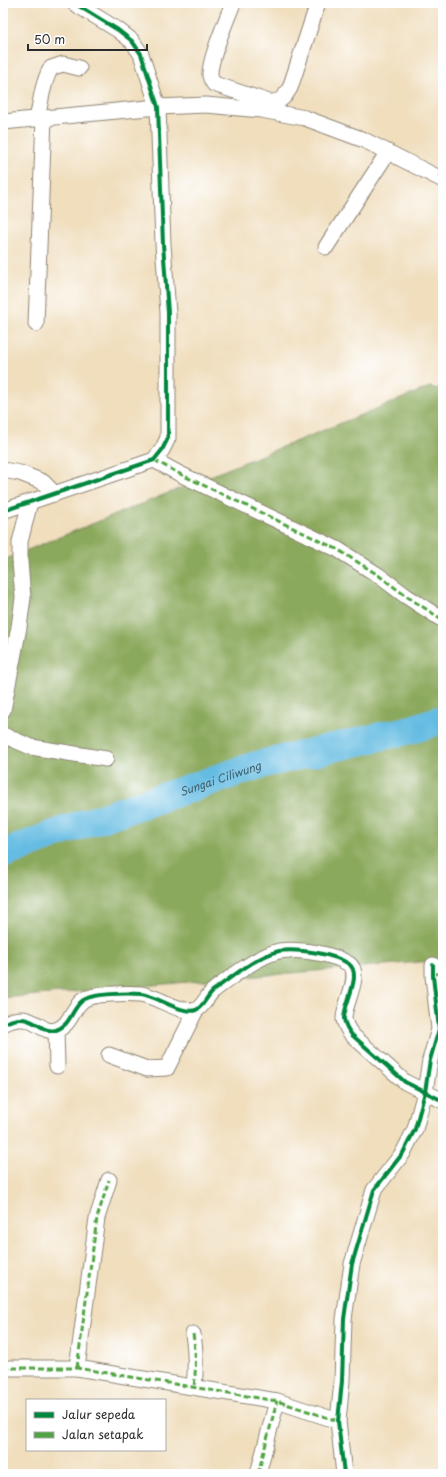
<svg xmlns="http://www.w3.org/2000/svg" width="446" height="1477" font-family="'Playpen Sans',sans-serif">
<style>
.forest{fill:#8ba95c;stroke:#5b6a44}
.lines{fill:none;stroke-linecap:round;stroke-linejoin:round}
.river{stroke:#65bce2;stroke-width:29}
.minor-casing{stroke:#8e8474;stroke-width:17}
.minor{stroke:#fff;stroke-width:15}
.quiet{stroke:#51a443;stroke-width:3;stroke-dasharray:6 3;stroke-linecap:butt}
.cycleway-casing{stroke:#fff;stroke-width:6}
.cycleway{stroke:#00873e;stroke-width:4}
.labels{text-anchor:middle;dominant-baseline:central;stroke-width:3;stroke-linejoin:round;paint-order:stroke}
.water-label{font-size:11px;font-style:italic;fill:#3f5e6b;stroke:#fff}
</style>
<rect width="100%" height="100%" fill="#fff"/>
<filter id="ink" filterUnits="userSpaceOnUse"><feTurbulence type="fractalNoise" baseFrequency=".025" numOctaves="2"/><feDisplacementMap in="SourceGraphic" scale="8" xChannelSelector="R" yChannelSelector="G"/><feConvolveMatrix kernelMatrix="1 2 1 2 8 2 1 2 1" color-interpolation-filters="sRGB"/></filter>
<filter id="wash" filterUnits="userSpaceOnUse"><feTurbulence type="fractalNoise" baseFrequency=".012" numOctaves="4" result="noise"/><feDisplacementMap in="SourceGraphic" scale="16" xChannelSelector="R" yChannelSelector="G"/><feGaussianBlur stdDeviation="0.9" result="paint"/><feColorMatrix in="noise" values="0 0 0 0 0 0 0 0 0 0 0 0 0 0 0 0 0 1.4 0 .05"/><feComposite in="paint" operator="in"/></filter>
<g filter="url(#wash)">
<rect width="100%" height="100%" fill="#f0debd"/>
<path class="forest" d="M430 387 443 390V960L3 998V560Z"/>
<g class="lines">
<path class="river" id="s1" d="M3 854 66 830 258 765 413 729 443 719"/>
</g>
</g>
<g filter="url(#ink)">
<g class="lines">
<defs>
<g id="minor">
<path d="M233 3C227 19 209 60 210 75 210 78 212 81 214 84L269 102C281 102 284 98 290 88L318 3"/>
<path d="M37 119C41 102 42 83 51 68L63 64 79 68"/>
<path d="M3 122 158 107 206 105 261 110 305 118 364 140 443 180"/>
<path d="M326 247 388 152"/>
<path d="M36 324 44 118"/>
<path d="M154 460 180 474 337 549 378 575 406 596 443 620"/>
<path d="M3 470 20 473 43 482 55 494"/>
<path d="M3 511 154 460 162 450 168 438V313L163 244 158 107 141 54 132 41 118 30 74 3"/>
<path d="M3 710 19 627 23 598 20 562V542L30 502"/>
<path d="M3 735 31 747 106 759"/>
<path d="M3 1024C33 1008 39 1035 56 1030 71 1025 71 1010 82 1001 91 993 129 993 141 994 157 996 182 1015 196 1010 204 1006 207 995 214 990 231 977 258 956 279 951 291 949 306 951 318 953 328 955 340 958 349 964 363 975 343 1005 344 1019 345 1025 348 1030 352 1035L405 1082 443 1101"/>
<path d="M56 1030 57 1066"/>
<path d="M109 1055 147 1069 167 1068 196 1010"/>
<path d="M193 1334C196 1353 196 1369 194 1387"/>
<path d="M3 1368H77L277 1401 338 1421"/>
<path d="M77 1368 97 1218 109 1180"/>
<path d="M258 1474 277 1401"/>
<path d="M344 1474 338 1421 342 1381 344 1319 352 1264 374 1190 403 1153 415 1129 425 1092 430 1060 439 1029 433 976V965"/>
</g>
</defs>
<use href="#minor" class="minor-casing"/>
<use href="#minor" class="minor"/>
<g class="quiet">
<path d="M440 178 443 169"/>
<path d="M154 460 180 474 337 549 378 575 406 596 443 620"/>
<path d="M433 976 443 970"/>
<path d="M193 1334C196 1353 196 1369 194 1387"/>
<path d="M3 1368H77L277 1401 338 1421"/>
<path d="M77 1368 97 1218 109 1180"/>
<path d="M258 1474 277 1401"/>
</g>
<defs>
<g id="cycleway">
<path d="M3 511 154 460 162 450 168 438V313L163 244 158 107 141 54 132 41 118 30 74 3"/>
<path d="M3 1024C33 1008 39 1035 56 1030 71 1025 71 1010 82 1001 91 993 129 993 141 994 157 996 182 1015 196 1010 204 1006 207 995 214 990 231 977 258 956 279 951 291 949 306 951 318 953 328 955 340 958 349 964 363 975 343 1005 344 1019 345 1025 348 1030 352 1035L405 1082 443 1101"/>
<path d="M344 1474 338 1421 342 1381 344 1319 352 1264 374 1190 403 1153 415 1129 425 1092 430 1060 439 1029 433 976V965"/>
</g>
</defs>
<use href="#cycleway" class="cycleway-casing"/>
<use href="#cycleway" class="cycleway"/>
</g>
</g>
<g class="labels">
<g class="water-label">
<text stroke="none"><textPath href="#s1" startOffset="230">Sungai Ciliwung</textPath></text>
</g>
</g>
<rect width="446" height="1477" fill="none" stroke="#fff" stroke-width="16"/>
<rect x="26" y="1399" width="140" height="52" fill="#ffffff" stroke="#aaaaaa"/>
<rect x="34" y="1412" width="20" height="6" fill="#00873e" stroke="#aaaaaa"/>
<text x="62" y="1419" font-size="12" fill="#2b2b2b">Jalur sepeda</text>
<rect x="34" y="1432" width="20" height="6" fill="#51a443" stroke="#aaaaaa"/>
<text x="62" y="1439" font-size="12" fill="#2b2b2b">Jalan setapak</text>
<path d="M28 44v6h119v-6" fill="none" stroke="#2b2b2b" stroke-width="2"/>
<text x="34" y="44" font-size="12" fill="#2b2b2b" stroke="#ffffff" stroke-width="3" paint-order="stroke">50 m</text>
</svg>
